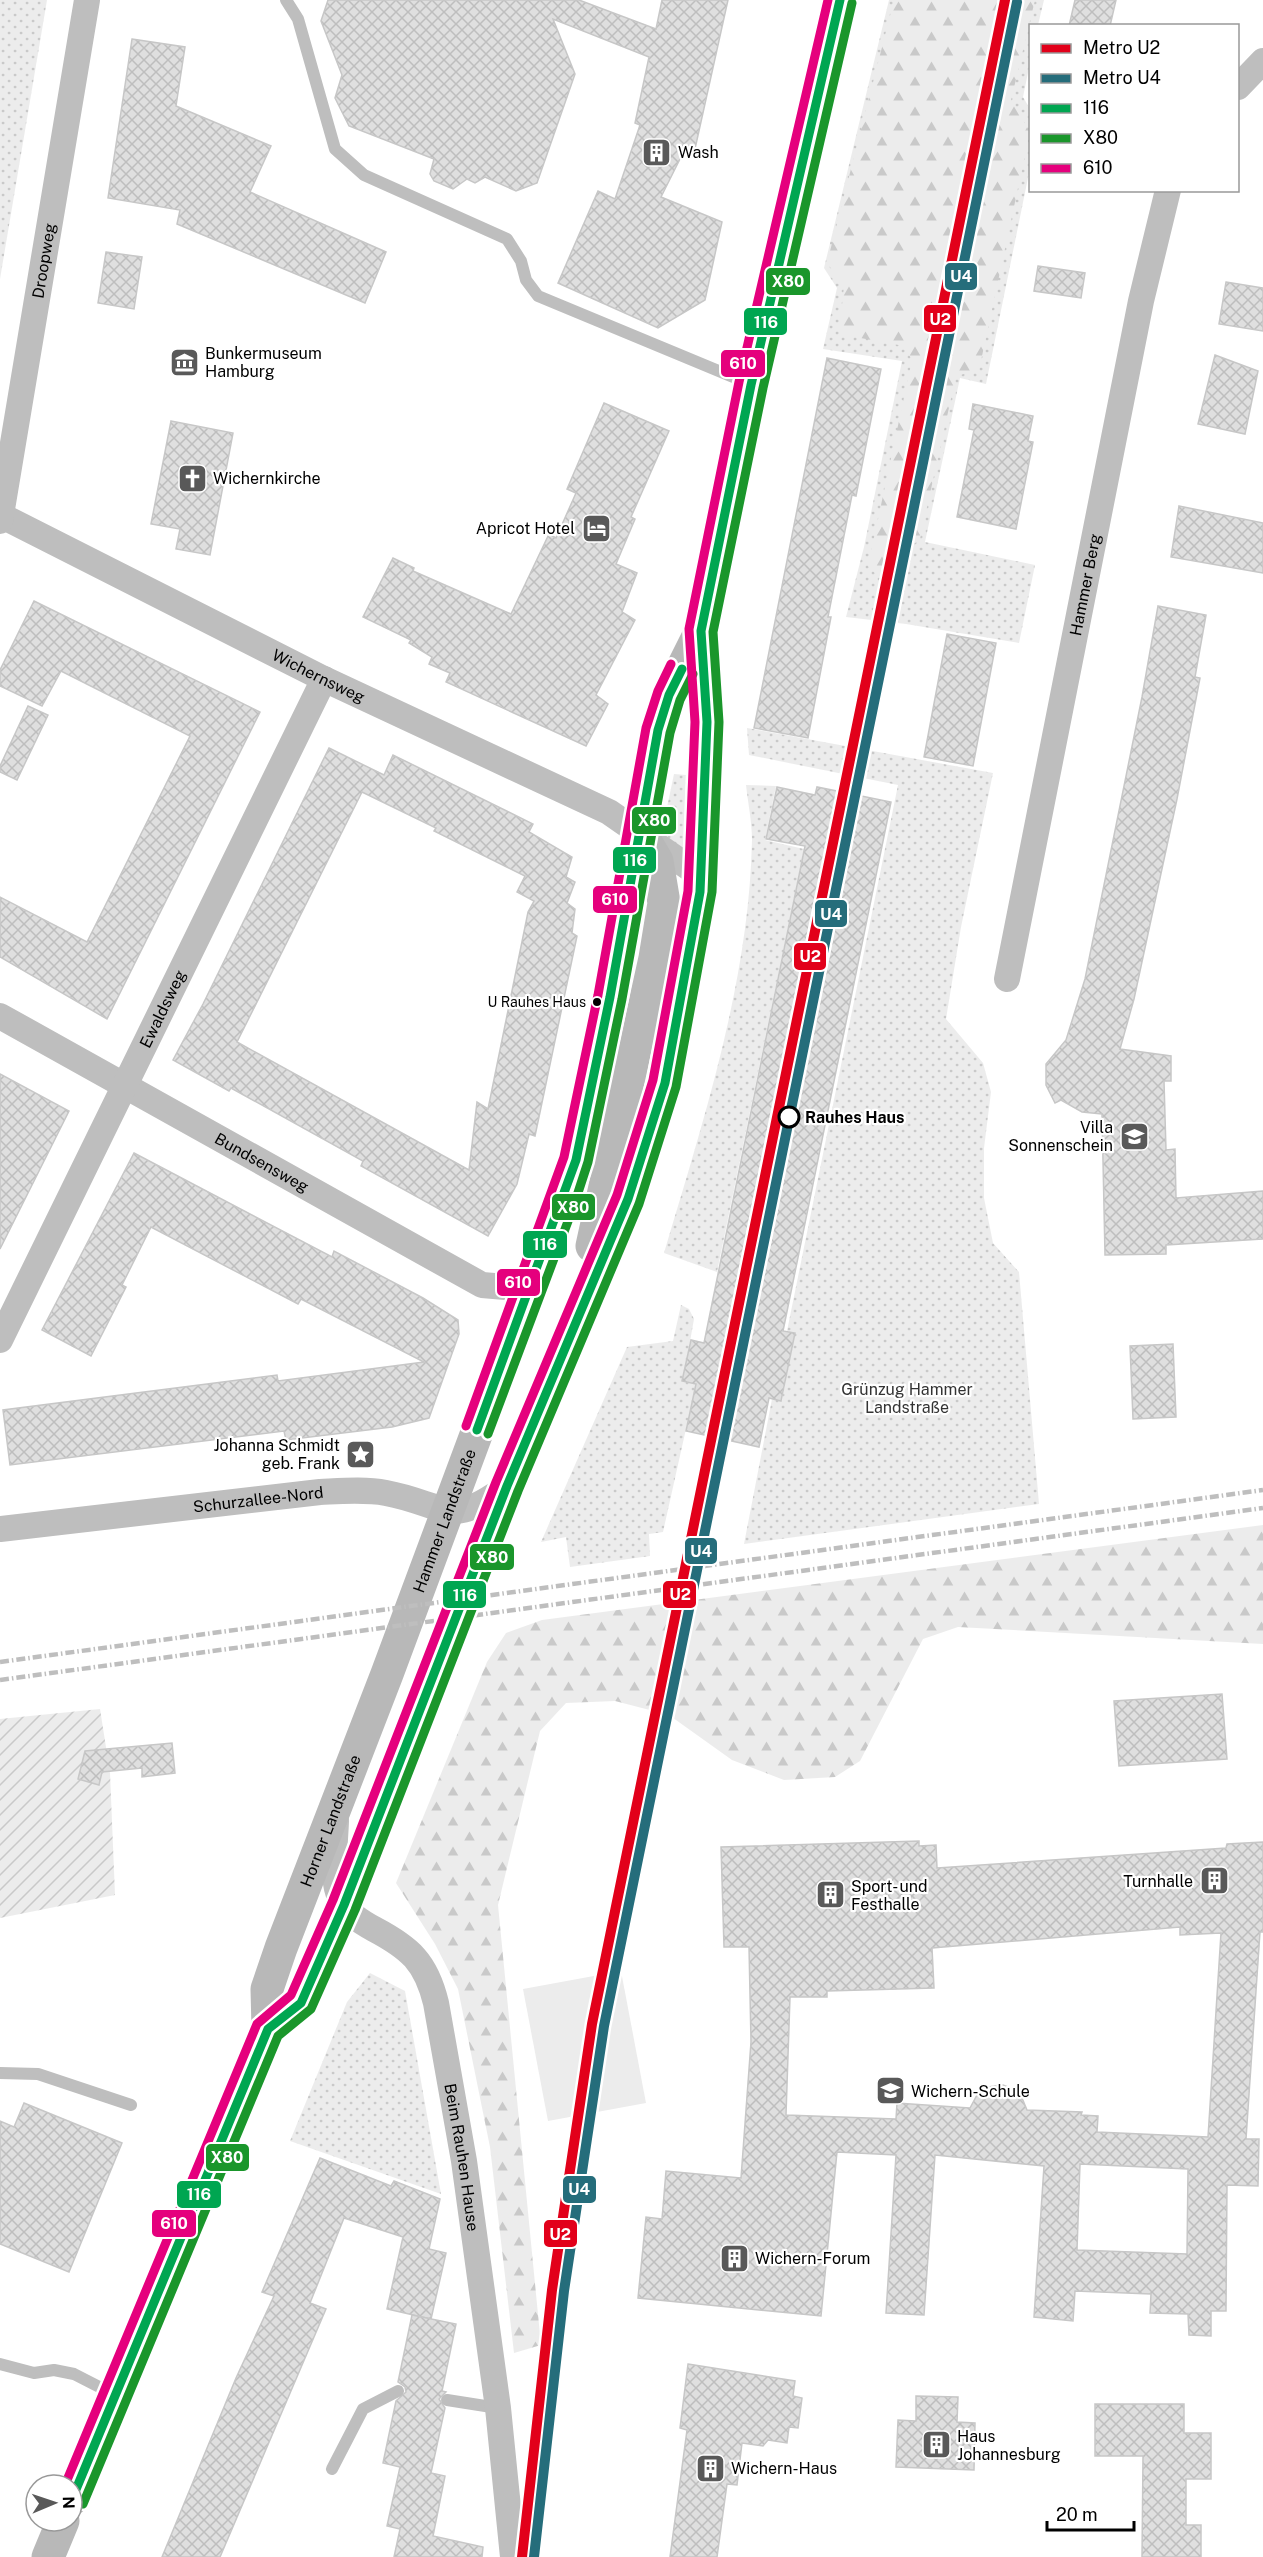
<svg xmlns="http://www.w3.org/2000/svg" width="1263" height="2557" font-family="'Public Sans',sans-serif">
<style>
.grass{fill:url(#grass-dots)}
.forest{fill:url(#forest-firs)}
.garden{fill:url(#garden-furrows)}
.pitch{fill:#ececec}
.building{fill:url(#building-cross-hatch);stroke:#c7c7c7;stroke-width:1.5;fill-rule:evenodd}
.lines{fill:none;stroke-linecap:round;stroke-linejoin:round}
.lane{stroke:#bebebe;stroke-width:12}
.street{stroke:#bebebe;stroke-width:26}
.secondary{stroke:#b8b8b8;stroke-width:33}
.rail{stroke:#bebebe;stroke-width:4.5;stroke-dasharray:9 3 1.5 3;stroke-linecap:butt}
.bus-1-casing{stroke:#fff;stroke-width:14}
.bus-2-casing{stroke:#fff;stroke-width:14}
.bus-3-casing{stroke:#fff;stroke-width:14}
.bus-1{stroke:#00a651;stroke-width:9}
.bus-2{stroke:#1a962b;stroke-width:9}
.bus-3{stroke:#e5007d;stroke-width:9}
.metro-1-casing{stroke:#fff;stroke-width:15}
.metro-2-casing{stroke:#fff;stroke-width:15}
.metro-1{stroke:#e2001a;stroke-width:10}
.metro-2{stroke:#256d7b;stroke-width:10}
.bus-dot{fill:#000;stroke:#fff;stroke-width:2}
.stop-dot{fill:#fff;stroke:#000;stroke-width:3}
.labels{text-anchor:middle;dominant-baseline:central;stroke-width:4.5;stroke-linejoin:round;paint-order:stroke}
.bus-label{font-size:14px;fill:#000;stroke:#fff;text-anchor:end}
.poi-label{font-size:16px;fill:#000;stroke:#fff;text-anchor:start}
.street-label{font-size:16px;fill:#000;stroke:#fff}
.stop-label{font-size:16px;font-weight:bold;fill:#000;stroke:#fff;text-anchor:start}
.park-label{font-size:16px;fill:#333;stroke:#fff}
.line-badge{stroke:#fff;stroke-width:2}
.badge-label{font-size:16px;text-anchor:middle;font-weight:bold;fill:#fff}
</style>
<defs>
<pattern id="grass-dots" width="8" height="8" patternUnits="userSpaceOnUse" patternTransform="scale(1.5)"><rect width="8" height="8" fill="#ececec"/><path d="M2 2h.1M6 6h.1" fill="none" stroke="#c9c9c9" stroke-width="1.8" stroke-linecap="round"/></pattern>
<pattern id="forest-firs" width="22" height="20" patternUnits="userSpaceOnUse" patternTransform="scale(1.5)"><rect width="22" height="20" fill="#ececec"/><path d="M5 1l3.5 6h-7zM16 11l3.5 6h-7z" fill="#c9c9c9"/></pattern>
<pattern id="garden-furrows" width="10" height="10" patternUnits="userSpaceOnUse" patternTransform="scale(1.5)"><rect width="10" height="10" fill="#ececec"/><path d="M-1 1l2-2M0 10L10 0M9 11l2-2" fill="none" stroke="#c9c9c9"/></pattern>
<pattern id="building-cross-hatch" width="8" height="8" patternUnits="userSpaceOnUse" patternTransform="scale(1.5)"><rect width="8" height="8" fill="#dfdfdf"/><path d="M0 0l8 8M0 8l8-8" fill="none" stroke="#bebebe"/></pattern>
</defs>
<rect width="100%" height="100%" fill="#fff"/>
<g class="grass">
<path d="M0 0H47L0 279Z"/>
<path d="M889 0H1044L1038 25 1030 26V63L1023 97 1030 109V168L986 384 960 378 925 542 1035 565 1019 643 906 624 846 617 864 547 902 361 823 349 837 288 824 268Z"/>
<path d="M747 728 993 773 961 927 946 1019 983 1063 991 1092 984 1148V1198L993 1243 1019 1272 1039 1504 744 1544 772 1399 782 1400 795 1334 787 1331 898 785 749 755Z"/>
<path d="M674 774 686 775 684 849 661 836Z"/>
<path d="M746 785 776 786 765 840 804 849 717 1272 664 1253C704 1118 749 982 752 840 752 822 748 803 746 785Z"/>
<path d="M681 1305 689 1309 694 1319 683 1381 696 1384 663 1532 649 1534 650 1556 570 1567 566 1537 541 1542 627 1347 673 1341Z"/>
<path d="M370 1973 405 1991 441 2194 290 2141 347 2002Z"/>
</g>
<g class="forest">
<path d="M894 0H1035L1011 100 1030 132 979 370 956 376 920 539 877 575 868 566 912 360 904 346 839 334 844 286 827 263Z"/>
<path d="M1263 1525V1644L958 1627 923 1639 860 1761 835 1777 784 1780 732 1760 669 1715 615 1701 566 1703 540 1731 498 1905 541 2345 514 2353 490 2147 458 1989 435 1944 396 1883 487 1662 506 1633 542 1620Z"/>
</g>
<path class="garden" d="M100 1709 110 1773 115 1895 0 1918V1719Z"/>
<path class="pitch" d="M621 1971 646 2103 548 2121 523 1989Z"/>
<g class="building">
<path d="M328 0H579L656 29 662 0H728L695 149 687 145 661 197 722 222 705 300 658 328 558 283 598 191 615 199 640 125 635 123 649 57 553 19 575 74 537 183 516 191 485 177 475 183 467 179 453 189 434 181 430 174 434 159 349 126 335 98 342 75 321 21Z"/>
<path d="M1075 0H1116L1110 26H1069Z"/>
<path d="M132 39 185 47 176 106 271 146 250 192 386 252 365 303 177 224 180 210 108 198Z"/>
<path d="M106 252 142 257 134 309 98 303Z"/>
<path d="M1038 266 1085 273 1081 298 1034 291Z"/>
<path d="M1226 282 1263 288V331L1219 324Z"/>
<path d="M1215 355 1258 371 1245 434 1198 424Z"/>
<path d="M827 358 881 369 856 496 852 495 828 617H831L808 738 754 728Z"/>
<path d="M604 403 669 431 631 517 635 519 616 564 637 573 622 612 635 620 596 695 608 704 586 746 446 682 450 673 429 664 432 657 409 643 411 640 363 617 393 558 414 568 413 571 511 614 549 534 556 538 576 493 567 489Z"/>
<path d="M973 404 1033 416 1028 441 1033 442 1016 529 957 517 974 430 969 429Z"/>
<path d="M171 421 233 433 210 555 176 549 180 529 151 524Z"/>
<path d="M1179 506 1263 523V573L1171 557Z"/>
<path d="M34 601 260 712 107 1019 0 957V897L87 942 190 736 61 671 42 706 0 686V670Z"/>
<path d="M1158 606 1206 615 1195 677 1200 678 1177 799 1134 999 1120 1049 1171 1056V1081H1164L1166 1150 1175 1149 1176 1198 1263 1191V1239L1166 1245V1254L1105 1255 1102 1114 1082 1112 1061 1100 1055 1103 1046 1085V1064L1066 1040 1085 979 1142 697Z"/>
<path d="M947 634 996 643 973 766 924 757Z"/>
<path d="M28 706 48 715 17 780 0 772V766Z"/>
<path d="M329 748 384 775 393 755 533 824 529 832 572 857 566 877 575 882 567 903 575 909 572 933 577 936 535 1136 529 1134 517 1184 488 1236 361 1166 363 1161 231 1088 229 1091 173 1060 203 1004ZM362 792 436 828 434 831 525 876 517 892 534 901 528 912 488 1109 477 1102 469 1170 237 1042Z"/>
<path d="M777 787 815 795 817 787 891 802 783 1331 795 1333 781 1401 769 1398 759 1447 686 1431 696 1384 682 1381 691 1340 704 1343 805 846 766 839Z"/>
<path d="M0 1074 69 1111 0 1249Z"/>
<path d="M134 1153 332 1257 334 1251 423 1298 458 1320 459 1334 429 1418 392 1427 286 1440 284 1431 10 1465 3 1410 277 1375 278 1381 424 1362 301 1299 298 1304 151 1227 122 1285 126 1287 91 1356 42 1330Z"/>
<path d="M1173 1344 1176 1417 1133 1419 1130 1346Z"/>
<path d="M1222 1694 1227 1759 1119 1766 1114 1701Z"/>
<path d="M172 1743 175 1773 142 1777V1768L102 1772 99 1785 78 1779 85 1751Z"/>
<path d="M919 1841V1846L936 1845 937 1868 1226 1848 1227 1844 1263 1842V1932H1260L1246 2139H1259L1258 2186 1227 2185 1226 2311H1211V2336L1189 2335 1188 2314 1150 2313 1151 2294 1075 2291 1073 2321 1034 2317 1044 2166 935 2155 924 2315 886 2313 896 2155 837 2152 821 2316 638 2298 646 2217 662 2219 666 2171 741 2178 751 2042 749 1947H724L721 1847ZM1180 1927V1935L1221 1933 1208 2137 1097 2132 1098 2116 1081 2115 1082 2112 1027 2110 1022 2098 1013 2089 1003 2085 988 2087 977 2095 970 2108 897 2103 896 2119 786 2115 790 1997H827V1991L934 1988 932 1948ZM1080 2164 1188 2169 1187 2254 1077 2250Z"/>
<path d="M24 2103 122 2143 69 2272 0 2244V2121L14 2127Z"/>
<path d="M320 2158 391 2186 394 2181 440 2199 429 2249 446 2253 431 2319 387 2309 403 2237 344 2218 310 2303 326 2309 220 2557H162L236 2378 274 2296 262 2292Z"/>
<path d="M412 2315 456 2324 442 2391 446 2392 439 2399 445 2408 431 2473 445 2476 433 2536 483 2547 482 2557H394L400 2529 387 2526 400 2467 383 2463 396 2401 406 2392 405 2387 398 2382Z"/>
<path d="M688 2364 795 2381 793 2396 802 2398 798 2428 789 2427 787 2443 768 2440 763 2446 742 2443 737 2485 727 2484 717 2557H670L687 2430 680 2428Z"/>
<path d="M916 2396 958 2397 957 2422 975 2423 974 2470 896 2467 898 2420 916 2421Z"/>
<path d="M1095 2404H1184V2433H1211V2479H1186V2525H1201V2557H1142L1143 2456H1095Z"/>
</g>
<g class="lines">
<g class="lane">
<path d="M286 0 298 19 335 149 364 175 507 239 521 261 526 280 538 296 750 384"/>
<path d="M0 2073 38 2074 131 2105"/>
<path d="M0 2364 34 2373 54 2370 74 2374 115 2395"/>
<path d="M447 2400 498 2408"/>
<path d="M332 2469 363 2409 398 2391"/>
</g>
<g class="street">
<path d="M1238 87 1263 61"/>
<path id="s1" d="M0 515 324 679 609 812 701 876"/>
<path id="s2" d="M0 521 87 0"/>
<path id="s3" d="M1007 979 1141 301 1168 190"/>
<path id="s4" d="M0 1016 482 1285 530 1289"/>
<path id="s5" d="M0 1340 324 679"/>
<path id="s6" d="M0 1529 320 1492C342 1491 365 1489 386 1493 445 1504 450 1530 507 1486"/>
<path id="s7" d="M336 1821C335 1847 330 1878 342 1903 348 1914 363 1923 374 1929 410 1948 426 1962 436 2003L464 2161 498 2408 513 2557"/>
</g>
<g class="secondary">
<path d="M592 1246 655 958 664 903 657 861 640 832"/>
<path d="M268 2029 301 2003 344 1905 507 1486 628 1199 665 1083 700 892 707 722 701 631 751 385 840 0"/>
<path id="s8" d="M72 2499 268 2029 267 1989 281 1948 387 1674 562 1204C610 1050 626 887 658 730L669 695 700 633"/>
<path d="M48 2557 63 2521"/>
</g>
<g class="rail">
<path d="M0 1662 1263 1490"/>
<path d="M0 1680 1263 1508"/>
</g>
<defs>
<g id="bus-1">
<path d="M477 1430 576 1160 610 997 658 730 669 695 682 669"/>
<path d="M72 2499 268 2029 301 2003 344 1905 507 1486 628 1199 665 1083 700 892 707 722 701 631 751 385 840 0"/>
</g>
<g id="bus-2">
<path d="M488 1434 573 1208 588 1162 622 999 670 733 680 700 693 674"/>
<path d="M83 2504 278 2036 311 2009 355 1910 518 1491 639 1204 676 1087 712 892 719 722 713 632 763 388 852 3"/>
</g>
<g id="bus-3">
<path d="M466 1426 564 1157 598 995 646 728 658 691 671 664"/>
<path d="M65 2485 257 2024 291 1995 333 1900 496 1482 617 1195 653 1080 688 891 695 722 689 629 739 382 828 0"/>
</g>
</defs>
<use href="#bus-1" class="bus-1-casing"/>
<use href="#bus-2" class="bus-2-casing"/>
<use href="#bus-3" class="bus-3-casing"/>
<use href="#bus-1" class="bus-1"/>
<use href="#bus-2" class="bus-2"/>
<use href="#bus-3" class="bus-3"/>
<defs>
<path id="metro-1" d="M522 2557 552 2290 592 2024 1005 0"/>
<path id="metro-2" d="M534 2557 564 2291 604 2026 1017 2"/>
</defs>
<use href="#metro-1" class="metro-1-casing"/>
<use href="#metro-2" class="metro-2-casing"/>
<use href="#metro-1" class="metro-1"/>
<use href="#metro-2" class="metro-2"/>
</g>
<defs>
<symbol id="building-square" viewBox="-11 -11 22 22"><rect x="-9" y="-9" width="18" height="18" rx="4" fill="#595959" stroke="#fff"/><path d="M-4-6H4V6H1V3H-1V6H-4ZM-2.5-4.3h1.7v1.8h-1.7ZM.8-4.3h1.7v1.8H.8ZM-2.5-1h1.7V.8h-1.7ZM.8-1h1.7V.8H.8Z" fill="#fff"/></symbol>
<symbol id="museum-square" viewBox="-11 -11 22 22"><rect x="-9" y="-9" width="18" height="18" rx="4" fill="#595959" stroke="#fff"/><path d="M0-6L6-3V-2H-6V-3ZM-5-1h2V3h-2ZM-1-1h2V3h-2ZM3-1h2V3H3ZM-6 4H6V6H-6Z" fill="#fff"/></symbol>
<symbol id="church-square" viewBox="-11 -11 22 22"><rect x="-9" y="-9" width="18" height="18" rx="4" fill="#595959" stroke="#fff"/><path d="M-1.2-6h2.4v3.5h3.3v2.4h-3.3V6h-2.4V-.1h-3.3v-2.4h3.3Z" fill="#fff"/></symbol>
<symbol id="hotel-square" viewBox="-11 -11 22 22"><rect x="-9" y="-9" width="18" height="18" rx="4" fill="#595959" stroke="#fff"/><path d="M-6-4.5h1.5V1H6V5H4.5V3h-9V5H-6ZM-4 0a1.8 1.8 0 1 1 3.6 0ZM.5 0V-2.5h3Q6-2.5 6 0Z" fill="#fff"/></symbol>
<symbol id="school-square" viewBox="-11 -11 22 22"><rect x="-9" y="-9" width="18" height="18" rx="4" fill="#595959" stroke="#fff"/><path d="M0-5L7-2L0 1L-7-2ZM-4 1L0 2.5L4 1V4Q0 6-4 4Z" fill="#fff"/></symbol>
<symbol id="sight-square" viewBox="-11 -11 22 22"><rect x="-9" y="-9" width="18" height="18" rx="4" fill="#595959" stroke="#fff"/><path d="M0-6L1.8-2.2L6-1.7L2.9 1.2L3.7 5.4L0 3.3L-3.7 5.4L-2.9 1.2L-6-1.7L-1.8-2.2Z" fill="#fff"/></symbol>
</defs>
<g fill-rule="evenodd">
<use href="#building-square" x="640" y="136" width="33" height="33"/>
<use href="#museum-square" x="168" y="346" width="33" height="33"/>
<use href="#church-square" x="176" y="462" width="33" height="33"/>
<use href="#hotel-square" x="580" y="512" width="33" height="33"/>
<use href="#school-square" x="1118" y="1120" width="33" height="33"/>
<use href="#sight-square" x="344" y="1438" width="33" height="33"/>
<use href="#building-square" x="1198" y="1864" width="33" height="33"/>
<use href="#building-square" x="814" y="1878" width="33" height="33"/>
<use href="#school-square" x="874" y="2074" width="33" height="33"/>
<use href="#building-square" x="718" y="2242" width="33" height="33"/>
<use href="#building-square" x="920" y="2428" width="33" height="33"/>
<use href="#building-square" x="694" y="2452" width="33" height="33"/>
</g>
<circle class="bus-dot" cx="597" cy="1002" r="5"/>
<circle class="stop-dot" cx="789" cy="1117" r="10"/>
<g class="labels">
<g class="bus-label">
<text x="586" y="1002">U Rauhes Haus</text>
</g>
<g class="poi-label">
<text x="678" y="152">Wash</text>
<text x="205" y="353">Bunkermuseum<tspan x="205" dy="18">Hamburg</tspan></text>
<text x="213" y="478">Wichernkirche</text>
<text x="575" y="528" text-anchor="end">Apricot Hotel</text>
<text x="1113" y="1127" text-anchor="end">Villa<tspan x="1113" dy="18">Sonnenschein</tspan></text>
<text x="340" y="1445" text-anchor="end">Johanna Schmidt<tspan x="340" dy="18">geb. Frank</tspan></text>
<text x="1193" y="1881" text-anchor="end">Turnhalle</text>
<text x="851" y="1886">Sport- und<tspan x="851" dy="18">Festhalle</tspan></text>
<text x="911" y="2091">Wichern-Schule</text>
<text x="755" y="2258">Wichern-Forum</text>
<text x="957" y="2436">Haus<tspan x="957" dy="18">Johannesburg</tspan></text>
<text x="731" y="2468">Wichern-Haus</text>
</g>
<g class="street-label">
<text stroke="none"><textPath href="#s2" startOffset="264">Droopweg</textPath></text>
<text stroke="none"><textPath href="#s3" startOffset="402">Hammer Berg</textPath></text>
<text stroke="none"><textPath href="#s1" startOffset="357">Wichernsweg</textPath></text>
<text stroke="none"><textPath href="#s5" startOffset="369">Ewaldsweg</textPath></text>
<text stroke="none"><textPath href="#s4" startOffset="300">Bundsensweg</textPath></text>
<text stroke="none"><textPath href="#s6" startOffset="260">Schurzallee-Nord</textPath></text>
<text stroke="none"><textPath href="#s8" startOffset="1050">Hammer Landstraße</textPath></text>
<text stroke="none"><textPath href="#s8" startOffset="729">Horner Landstraße</textPath></text>
<text stroke="none"><textPath href="#s7" startOffset="382">Beim Rauhen Hause</textPath></text>
</g>
<g class="stop-label">
<text x="805" y="1117">Rauhes Haus</text>
</g>
<g class="park-label">
<text x="907" y="1389">Grünzug Hammer<tspan x="907" dy="18">Landstraße</tspan></text>
</g>
</g>
<g class="line-badge">
<rect x="944" y="262" width="34" height="29" rx="6" fill="#256d7b"/>
<rect x="765" y="267" width="46" height="29" rx="6" fill="#1a962b"/>
<rect x="923" y="304" width="34" height="29" rx="6" fill="#e2001a"/>
<rect x="743" y="307" width="45" height="29" rx="6" fill="#00a651"/>
<rect x="720" y="349" width="46" height="29" rx="6" fill="#e5007d"/>
<rect x="631" y="806" width="46" height="29" rx="6" fill="#1a962b"/>
<rect x="612" y="846" width="45" height="28" rx="6" fill="#00a651"/>
<rect x="592" y="885" width="46" height="29" rx="6" fill="#e5007d"/>
<rect x="814" y="899" width="34" height="29" rx="6" fill="#256d7b"/>
<rect x="793" y="942" width="34" height="29" rx="6" fill="#e2001a"/>
<rect x="551" y="1193" width="45" height="28" rx="6" fill="#1a962b"/>
<rect x="522" y="1230" width="46" height="29" rx="6" fill="#00a651"/>
<rect x="496" y="1268" width="45" height="29" rx="6" fill="#e5007d"/>
<rect x="684" y="1537" width="34" height="28" rx="6" fill="#256d7b"/>
<rect x="469" y="1543" width="46" height="28" rx="6" fill="#1a962b"/>
<rect x="662" y="1580" width="35" height="29" rx="6" fill="#e2001a"/>
<rect x="442" y="1580" width="45" height="29" rx="6" fill="#00a651"/>
<rect x="205" y="2143" width="45" height="29" rx="6" fill="#1a962b"/>
<rect x="562" y="2175" width="35" height="29" rx="6" fill="#256d7b"/>
<rect x="176" y="2180" width="46" height="29" rx="6" fill="#00a651"/>
<rect x="151" y="2209" width="46" height="29" rx="6" fill="#e5007d"/>
<rect x="543" y="2219" width="35" height="29" rx="6" fill="#e2001a"/>
</g>
<g class="badge-label">
<text x="961" y="282">U4</text>
<text x="788" y="287">X80</text>
<text x="940" y="325">U2</text>
<text x="766" y="328">116</text>
<text x="743" y="369">610</text>
<text x="654" y="826">X80</text>
<text x="635" y="866">116</text>
<text x="615" y="905">610</text>
<text x="831" y="920">U4</text>
<text x="810" y="962">U2</text>
<text x="573" y="1213">X80</text>
<text x="545" y="1250">116</text>
<text x="518" y="1288">610</text>
<text x="701" y="1557">U4</text>
<text x="492" y="1563">X80</text>
<text x="680" y="1600">U2</text>
<text x="465" y="1601">116</text>
<text x="227" y="2163">X80</text>
<text x="579" y="2195">U4</text>
<text x="199" y="2200">116</text>
<text x="174" y="2229">610</text>
<text x="560" y="2240">U2</text>
</g>
<rect x="1029" y="24" width="210" height="168" fill="#ffffff" stroke="#999999" stroke-width="1.5"/>
<rect x="1041" y="44" width="30" height="9" fill="#e2001a" stroke="#999999" stroke-width="1.5"/>
<text x="1083" y="54" font-size="18" fill="#000000">Metro U2</text>
<rect x="1041" y="74" width="30" height="9" fill="#256d7b" stroke="#999999" stroke-width="1.5"/>
<text x="1083" y="84" font-size="18" fill="#000000">Metro U4</text>
<rect x="1041" y="104" width="30" height="9" fill="#00a651" stroke="#999999" stroke-width="1.5"/>
<text x="1083" y="114" font-size="18" fill="#000000">116</text>
<rect x="1041" y="134" width="30" height="9" fill="#1a962b" stroke="#999999" stroke-width="1.5"/>
<text x="1083" y="144" font-size="18" fill="#000000">X80</text>
<rect x="1041" y="164" width="30" height="9" fill="#e5007d" stroke="#999999" stroke-width="1.5"/>
<text x="1083" y="174" font-size="18" fill="#000000">610</text>
<g transform="translate(54 2503) rotate(88)"><circle r="28" fill="#ffffff" stroke="#999999" stroke-width="1.5"/>
<path d="M0-4.5L10 22L0 15L-10 22Z" fill="#595959"/>
<text y="-9" font-size="16" font-weight="bold" text-anchor="middle" fill="#000000">N</text>
</g>
<path d="M1047 2521v9h87v-9" fill="none" stroke="#000000" stroke-width="3"/>
<text x="1056" y="2521" font-size="18" fill="#000000" stroke="#ffffff" stroke-width="4.5" paint-order="stroke">20 m</text>
</svg>
